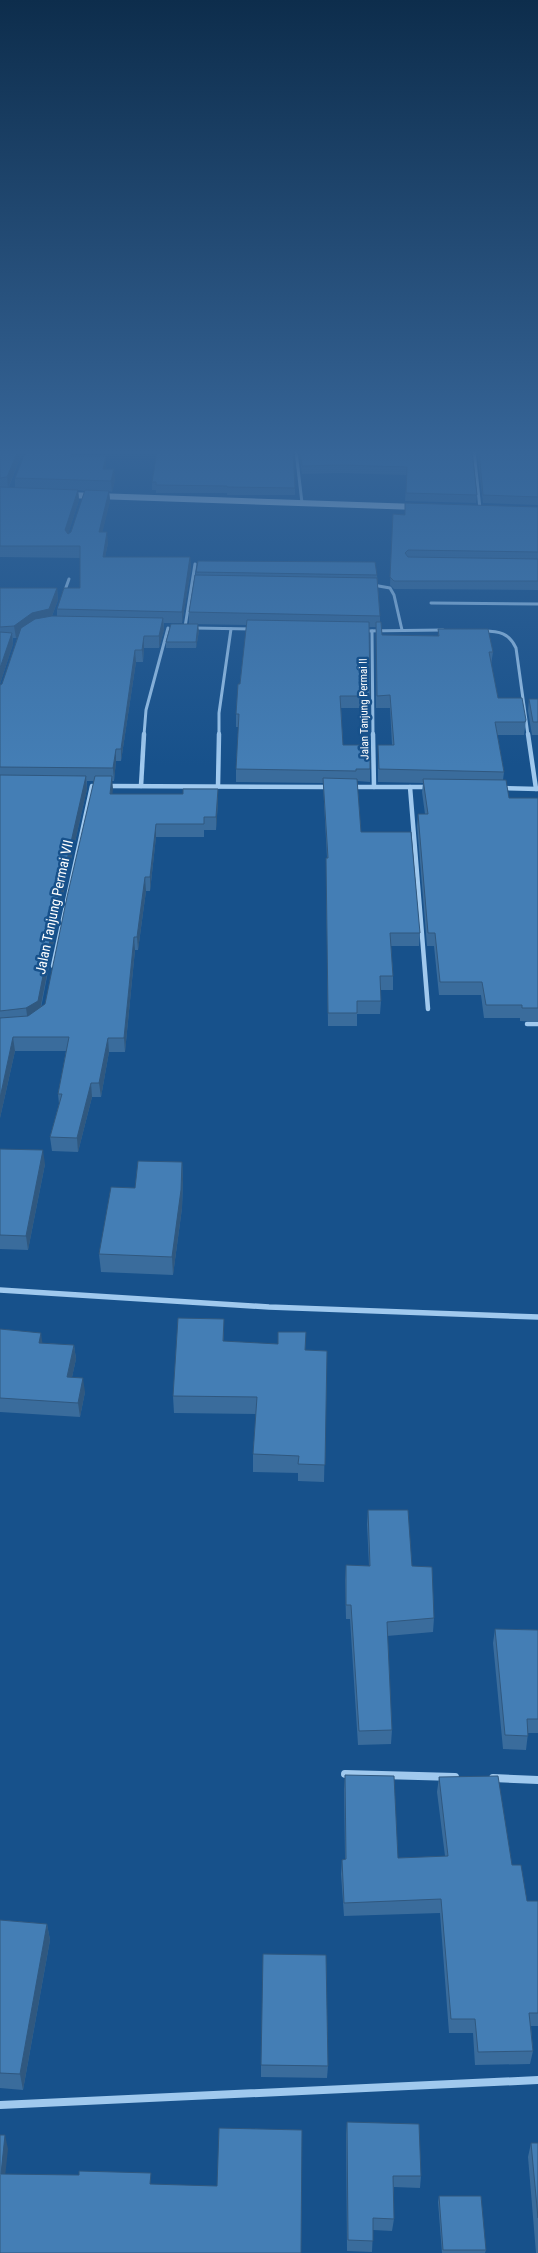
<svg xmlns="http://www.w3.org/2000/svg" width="538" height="2253" font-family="'Roboto Condensed',sans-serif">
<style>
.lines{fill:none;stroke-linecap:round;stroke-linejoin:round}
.street-far3{stroke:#a0c9ee;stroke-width:3}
.street-far2{stroke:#a0c9ee;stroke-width:4.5}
.street-far1{stroke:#a0c9ee;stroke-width:5.5}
.street{stroke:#a0c9ee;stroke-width:8}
.secondary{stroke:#cde4fa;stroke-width:6}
.wall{fill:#3a6c9c;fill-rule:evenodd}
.shaded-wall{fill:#30587f}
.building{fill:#447eb5;stroke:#30587f}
.labels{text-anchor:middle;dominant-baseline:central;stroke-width:5;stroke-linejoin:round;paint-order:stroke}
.far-street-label{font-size:11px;fill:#fff;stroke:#17518b}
.street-label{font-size:14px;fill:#fff;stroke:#17518b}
</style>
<rect width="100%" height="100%" fill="#17518b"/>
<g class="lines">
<g class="street-far3">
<path d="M296 451 302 503"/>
<path d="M474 451 480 509"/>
<path d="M373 585 390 588 394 595 402 630"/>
<path d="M64 593 69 579"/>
<path d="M431 603 538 604"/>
<path d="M185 627 195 564"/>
<path d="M194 628 253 629"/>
<path d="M364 631 443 630"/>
<path d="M372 631 373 735"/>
<path d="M484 631C499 631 509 633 516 648L528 735"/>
<path d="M144 735 146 710 168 628"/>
<path d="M219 735V713L231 629"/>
</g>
<g class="street-far2">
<path d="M373 734 374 787"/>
<path d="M528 734 536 789"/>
<path d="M106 786 328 787"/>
<path d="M141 786 144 734"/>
<path d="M218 786 219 734"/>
<path d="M351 787H428"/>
<path d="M410 787 428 1009"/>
<path d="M501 788 538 789"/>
<path d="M53 966 92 786"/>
<path d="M527 1024H538"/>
</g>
<path class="street-far1" d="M0 1290 269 1307 538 1317"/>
<g class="street">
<path d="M345 1774 455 1777"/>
<path d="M493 1778 538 1780"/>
<path d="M0 2105 538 2080"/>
</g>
<path class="secondary" d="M67 495 417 507"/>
</g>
<g class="wall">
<path d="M0 451H23L9 487 15 488V478L26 451H77L75 456 106 467V469L115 480 112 492 109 491 110 501 102 532 108 543 105 557H190L191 569 182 623H164V630L159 648H144L143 662H136L121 761H116L114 781H112V794H183L218 789V802L216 830H204V837H156L150 891H146L138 950H135L125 1052H109L101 1097H92L78 1152 52 1151 50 1137 59 1104 58 1094 66 1051H15L0 1118V685L2 684 18 636 16 638H13V644L0 684V588H57L58 600 52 616H57V609L80 588V558L0 557ZM78 490 85 491 71 532 68 534 79 500ZM87 781H94L45 1004 41 1008 60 908 87 789Z"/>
<path d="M299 451H472L477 495 476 503 405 501 407 475 341 473 302 474Z"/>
<path d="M477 451H538V505L483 503Z"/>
<path d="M152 482 295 488V495H227V493H156V490H152Z"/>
<path d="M538 507V590L394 589 390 585 393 514 405 515Z"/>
<path d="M196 572 377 575 380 616V622L382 635 438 636V629L493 652 491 665 498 698 526 720 524 735H497L504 772 503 780 509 798H538V1022L520 1021V1018H484L481 995H439L434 946H427L417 826 418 814H425L422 792 423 783 378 782V745H392L390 708H376V627H369V708H341L343 745 370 769V782L357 781 361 832 420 933 419 946H391L393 976V990H380L381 1001 380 1014H357V1026H328L326 871 327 858 323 783 236 782V769L239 727H236V714L247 625 189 624V612Z"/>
<path d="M199 631 196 648H166V642Z"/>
<path d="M529 699H538V735H532L528 711Z"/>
<path d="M0 1149 45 1164 28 1250 0 1249Z"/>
<path d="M182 1162 183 1179 182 1208 173 1275 101 1272 99 1254 135 1188Z"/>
<path d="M224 1319V1341L306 1350 327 1351 324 1482 298 1481V1473L253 1472V1454L256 1414 174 1413 173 1396Z"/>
<path d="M0 1329 42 1343 74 1345 76 1359 72 1377 85 1392 80 1417 0 1412Z"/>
<path d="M368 1510 412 1566 434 1618 433 1632 387 1636 392 1730 391 1744 358 1745 350 1619H346L345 1580 346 1565 369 1566 367 1524Z"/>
<path d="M495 1629 538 1630V1733H528L526 1750 503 1749 493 1643Z"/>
<path d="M345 1775 398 1858 445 1856 437 1792 439 1777 512 1865 527 1901H538V2026H531L533 2051 530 2064 475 2065 473 2033H449L440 1913 344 1916 341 1874 342 1860 345 1859 344 1789Z"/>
<path d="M0 1920 47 1924 50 1940 23 2090 0 2088Z"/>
<path d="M261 2065 328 2066 327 2078 261 2077Z"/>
<path d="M347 2122 421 2176 420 2188 394 2187V2219L392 2231 373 2230 372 2252 347 2251 346 2134Z"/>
<path d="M531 2143H538V2253H536L528 2157Z"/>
<path d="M439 2196 486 2250 485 2253H442L438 2202Z"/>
</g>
<g class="shaded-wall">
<path d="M18 451H23L8 488 7 477Z"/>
<path d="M73 451H77L72 467 71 456Z"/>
<path d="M106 456V467L104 480 103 469Z"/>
<path d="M114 469 115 480 112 492 111 481Z"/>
<path d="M78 490 79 500 66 541 65 530Z"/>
<path d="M109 491 110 501 100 543 99 532Z"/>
<path d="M107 532 108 543 103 568V557Z"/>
<path d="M190 557 191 569 182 623V612Z"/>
<path d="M57 588 58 600 50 621 33 625 16 638 14 626Z"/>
<path d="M163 618 164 630 159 648V636Z"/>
<path d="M198 624 199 631 196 648V642Z"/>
<path d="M12 633 13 644 0 684V668Z"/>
<path d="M144 636V648L143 662 142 650Z"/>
<path d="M135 650 136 662 121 761V749Z"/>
<path d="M116 749V761L114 781 113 768Z"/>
<path d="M86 776 87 789 60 908 39 1015 28 1022 26 1008Z"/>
<path d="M112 776 113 789 111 807 110 794Z"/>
<path d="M218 789V802L216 830V817Z"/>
<path d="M156 824V837L150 891V877Z"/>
<path d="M145 877 146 891 138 950 137 937Z"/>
<path d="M134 937 135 950 125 1052 124 1038Z"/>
<path d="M13 1037 15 1051 0 1118V1098Z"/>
<path d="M108 1038 109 1052 101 1097 99 1083Z"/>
<path d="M91 1083 92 1097 78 1152 77 1138Z"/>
<path d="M43 1150 45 1164 28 1250 26 1236Z"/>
<path d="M182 1162 183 1179 182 1208 173 1275 172 1257Z"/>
<path d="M224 1319V1336L223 1359V1341Z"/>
<path d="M41 1333 43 1347 39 1343Z"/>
<path d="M74 1345 76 1359 69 1391 67 1377Z"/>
<path d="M83 1378 85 1392 80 1417 78 1403Z"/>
<path d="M47 1924 50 1940 23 2090 20 2074Z"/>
<path d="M5 2135 8 2149 4 2187 1 2174Z"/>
</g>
<g class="building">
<path d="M0 451H18L7 477 0 478Z"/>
<path d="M26 451H73L71 456H106L103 469H114L111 481 15 478Z"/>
<path d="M157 451H293L295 488 227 487V486L156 485V482H152Z"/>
<path d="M300 451H472L477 495 406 493 407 467 342 465 302 466Z"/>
<path d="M479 451H538V497L483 495Z"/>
<path d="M0 487 78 490 65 530 68 534 71 532 85 490 109 491 99 532H107L103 557H190L182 612 57 609 64 588H80V546H0Z"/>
<path d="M405 503 538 507V552L408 550 405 553 408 557 538 559V581H394L390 577 393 514 405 515Z"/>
<path d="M198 561 375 562 377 575 196 572Z"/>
<path d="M195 575 377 578 380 616 189 612Z"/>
<path d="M0 588H57L49 609 32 613 14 626 0 627Z"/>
<path d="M52 616 163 618 159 636H144L142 650H135L121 749H116L113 768 0 767V685L2 684 21 628 35 619Z"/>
<path d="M247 620 369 622 370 696H340L343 745H370V769H356V771L236 769 239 714H236L238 684H240Z"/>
<path d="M376 622H381L382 635 439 636 438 629H488L493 652H489L498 698H522L526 720 525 722H495L504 772 379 769 378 745H394L390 695 377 696Z"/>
<path d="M171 624H198L196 642H166Z"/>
<path d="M0 632 12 633 0 668Z"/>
<path d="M529 699H538V722H533Z"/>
<path d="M0 775 86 776 59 895 38 1001 26 1008 0 1011Z"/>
<path d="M95 776H112L110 794H183V789H218L216 817H204V824H156L150 877H145L137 937H134L124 1038H108L99 1083H91L77 1138 50 1137 62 1094H58L69 1037H13L0 1098V1018L28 1016 45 1004 67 897Z"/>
<path d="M323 778 357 779 361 832H411L420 933H390L393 976H380L381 1001H357V1013H328L326 858H328Z"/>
<path d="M423 779 506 780 509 798H538V1008H522V1005H486L482 982H440L435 933H428L418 814H428Z"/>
<path d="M0 1149 43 1150 26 1236 0 1235Z"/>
<path d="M138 1161 182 1162 181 1190 172 1257 99 1254 111 1187 135 1188Z"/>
<path d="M178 1318 224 1319 223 1341 278 1344V1332H306L305 1350 327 1351 325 1465 298 1464 299 1456 253 1454 257 1397 173 1396Z"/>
<path d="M0 1329 41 1333 39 1343 74 1345 67 1377 83 1378 78 1403 0 1398Z"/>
<path d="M368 1510H408L412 1566 432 1567 434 1618 387 1622 392 1730 359 1731 351 1605H346V1565L370 1566Z"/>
<path d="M495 1629 538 1630V1719H527L528 1736 505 1735Z"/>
<path d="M345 1775 394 1776 398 1858 448 1856 439 1777 498 1776 512 1865H521L527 1901H538V2013H529L533 2051 478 2052 475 2019H451L441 1899 344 1903 342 1860 346 1859Z"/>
<path d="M0 1920 47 1924 20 2074 0 2073Z"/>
<path d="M263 1954 326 1955 328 2066 261 2065Z"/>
<path d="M347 2122 419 2124 421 2176H393L394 2219 373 2218V2241L348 2240Z"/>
<path d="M219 2128 302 2130 301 2253H0V2135H5L1 2174 79 2175V2171L151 2173 150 2184 217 2186Z"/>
<path d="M531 2143H538V2218Z"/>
<path d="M439 2196H481L486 2250H443Z"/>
</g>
<linearGradient id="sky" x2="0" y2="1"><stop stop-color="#0d2d4c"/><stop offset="0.59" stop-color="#366598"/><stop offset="1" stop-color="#366598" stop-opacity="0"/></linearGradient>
<rect width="538" height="766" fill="url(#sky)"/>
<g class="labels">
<g class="far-street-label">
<text transform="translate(364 709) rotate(-91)">Jalan Tanjung Permai II</text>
</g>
<g class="street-label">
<text transform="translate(54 907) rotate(-78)">Jalan Tanjung Permai VII</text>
</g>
</g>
</svg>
